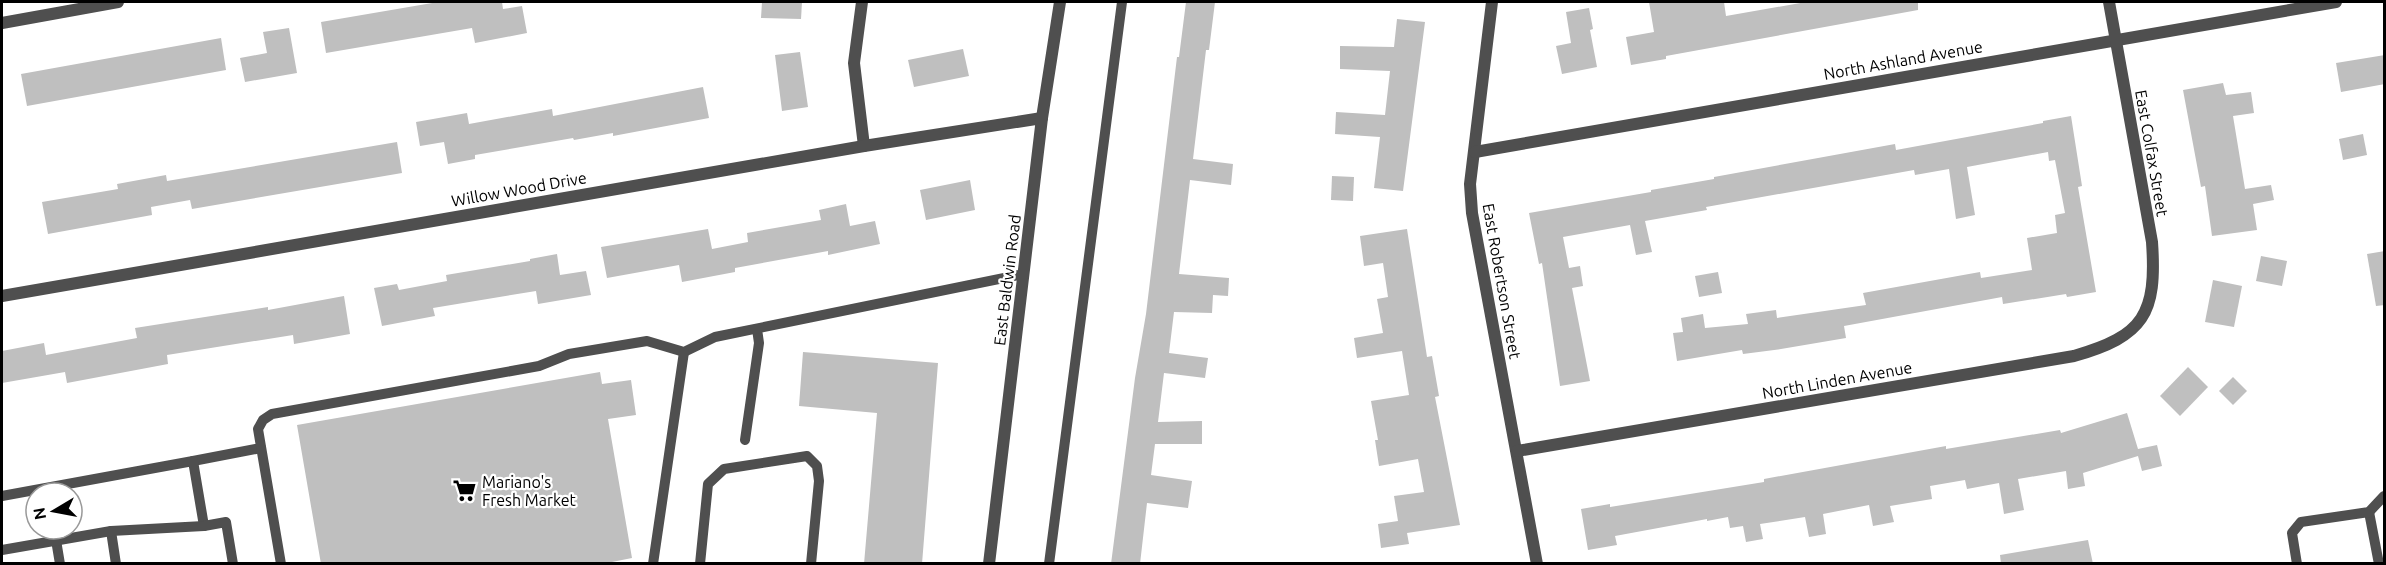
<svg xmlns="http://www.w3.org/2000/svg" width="2386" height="565" font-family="Ubuntu,sans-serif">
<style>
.building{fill:#bfbfbf}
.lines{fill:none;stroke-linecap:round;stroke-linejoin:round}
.service{stroke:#4f4f4f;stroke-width:10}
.minor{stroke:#4f4f4f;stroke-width:12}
.labels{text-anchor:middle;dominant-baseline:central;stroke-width:4.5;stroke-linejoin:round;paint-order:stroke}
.street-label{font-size:16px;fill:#000;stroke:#fff}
.poi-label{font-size:16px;fill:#000;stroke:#fff;text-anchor:start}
</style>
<rect width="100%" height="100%" fill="#fff"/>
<g class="building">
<path d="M438 2H502L503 9 522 6 527 33 475 43 472 28 326 53 321 22Z"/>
<path d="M762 2H802L801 19 761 18Z"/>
<path d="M1186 2H1215L1209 50H1206L1193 159 1233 164 1231 185 1190 180 1179 274 1229 278 1228 296 1213 295 1212 313 1174 312 1169 353 1208 358 1205 378 1164 373 1158 422 1202 421V444H1155L1151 475 1192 481 1188 508 1147 503 1140 564H1111L1135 378 1146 314 1177 57H1179Z"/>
<path d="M1649 2H1724L1726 16 1806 2H1918V10L1666 56V59L1631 65 1626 37 1654 32Z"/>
<path d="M1589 8 1593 29 1590 30 1597 67 1562 74 1556 46 1571 43 1566 12Z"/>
<path d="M1397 19 1425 22 1403 191 1374 188 1380 137 1335 134 1336 112 1385 115 1390 71 1340 69V46L1394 47Z"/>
<path d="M289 28 297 73 245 82 240 58 267 53 263 32Z"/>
<path d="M221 38 226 70 27 106 21 74Z"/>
<path d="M963 49 969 76 914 87 908 60Z"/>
<path d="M800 52 808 107 782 111 775 55Z"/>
<path d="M2385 55V84L2341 92 2336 63Z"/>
<path d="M2223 83 2226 95 2251 92 2254 113 2233 116 2245 189 2271 185 2274 200 2253 204 2257 230 2212 236 2205 186 2201 187 2183 90Z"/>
<path d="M703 87 709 118 613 136V133L574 140 573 138 475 155V159L448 164 444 142 420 146 416 122 467 113 469 124 552 109 553 116Z"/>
<path d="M2071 116 2082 186 2078 187 2096 292 2067 297 2066 294 2003 304 2002 297 1844 326 1846 338 1781 349 1743 354 1742 350 1677 361 1673 333 1683 332 1681 318 1703 314 1705 328 1748 324 1746 314 1776 310 1777 318 1866 305 1863 293 1980 272 1981 278 2032 270 2027 238 2057 233 2055 215 2065 213 2055 160 2049 161 2048 152 1967 167 1975 215 1956 219 1949 169 1915 175 1914 170 1706 207 1707 210 1645 221 1652 252 1636 255 1630 225 1563 237 1569 268 1580 266 1583 286 1572 288 1590 381 1560 386 1542 263 1539 264 1529 213 1651 192V190L1714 179V177L1818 158 1895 144 1896 150 2043 123V121Z"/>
<path d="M2363 134 2367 155 2343 160 2339 139Z"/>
<path d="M397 142 402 173 192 209 190 200 151 207 152 215 48 234 42 202 118 189 117 184 166 175 167 181Z"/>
<path d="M1332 176 1354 177 1353 201 1331 200Z"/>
<path d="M970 180 975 210 926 220 920 190Z"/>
<path d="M846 204 850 226 875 221 880 244 828 255V251L735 268V272L682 282 679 265 607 278 601 247 708 229 712 249 748 242 747 233 821 220 819 210Z"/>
<path d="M1407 229 1427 357 1432 356 1439 396 1435 397 1460 525 1407 533 1409 544 1381 548 1378 524 1398 521 1394 496 1424 492 1418 459 1379 466 1375 440H1378L1371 401 1409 395 1402 351 1357 358 1354 338 1383 333 1377 299 1388 297 1383 263 1364 266 1360 236Z"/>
<path d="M2385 251V305L2376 306 2367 254Z"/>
<path d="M557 254 560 275 586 271 591 295 538 304 536 291 433 308 435 316 382 326 374 288 397 284 399 290 447 281 446 275 530 261V259Z"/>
<path d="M2261 256 2287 261 2282 286 2256 281Z"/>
<path d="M1718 272 1722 293 1699 297 1695 276Z"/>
<path d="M2213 280 2242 286 2234 327 2205 322Z"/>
<path d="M344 296 350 334 294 344 293 335 167 355 168 364 67 383 65 372 2 383V351L44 343 46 355 137 338 135 328 268 307V310Z"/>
<path d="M803 352 938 363 922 564H864L877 413 799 406Z"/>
<path d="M2188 367 2208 387 2180 416 2160 396Z"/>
<path d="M600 372 602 384 631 380 636 415 608 419 632 558 602 564H321L297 425Z"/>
<path d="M2233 377 2247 391 2233 405 2219 391Z"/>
<path d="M2127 413 2138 449 2157 445 2162 466 2142 471 2138 456 2083 473 2085 486 2068 489 2066 471 2018 479 2024 510 2004 514 1999 483 1967 489 1965 480 1930 486 1932 499 1890 506 1894 522 1873 526 1869 505 1823 514 1826 534 1809 537 1805 517 1760 524 1763 539 1746 542 1743 526 1730 528 1728 517 1707 521V519L1615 536 1617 545 1588 550 1581 509 1610 504V507L1764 482V479L1946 446V449L2060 430 2061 433Z"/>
<path d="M2088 540 2093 564H2001L2000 555Z"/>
</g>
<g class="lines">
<g class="service">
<path d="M745 440 759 343 757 329"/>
<path d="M193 461 261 448"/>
<path d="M2 496 193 461 204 526"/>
<path d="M2369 512 2379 564"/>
<path d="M111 531 116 564"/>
<path d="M56 540 60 564"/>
<path d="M2 550 111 531 204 526 226 522 233 564"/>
<path d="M281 564 258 429 263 420 272 414 539 366 569 354 647 341 684 352 715 337 1024 274"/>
<path d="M653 564 684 352"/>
<path d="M700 564 708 484 724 469 807 456 817 466 819 481 811 564"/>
<path d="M1049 564 1122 2"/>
<path d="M2297 564 2292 533 2301 522 2369 512 2384 496"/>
</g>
<g class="minor">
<path d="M862 2 854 63 864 146"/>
<path d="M1492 2 1470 184 1472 213 1537 564"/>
<path d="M2 23 118 2"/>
<path d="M1475 152 2336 2"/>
<path d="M2 296 864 146 1042 118"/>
<path d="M1517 451 2074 356C2144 336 2157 314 2152 242L2109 2"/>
<path d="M989 564 1042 118 1060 2"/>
</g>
</g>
<defs>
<symbol id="supermarket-bare" viewBox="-9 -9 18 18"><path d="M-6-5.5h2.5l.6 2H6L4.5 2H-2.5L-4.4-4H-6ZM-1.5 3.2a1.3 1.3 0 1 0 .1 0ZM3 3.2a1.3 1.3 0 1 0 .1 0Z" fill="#000" stroke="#fff" stroke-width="2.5" paint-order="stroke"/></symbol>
</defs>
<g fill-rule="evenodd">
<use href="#supermarket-bare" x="448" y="474" width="33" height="33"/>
</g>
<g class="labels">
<g class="street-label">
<text transform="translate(1903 60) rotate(-10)">North Ashland Avenue</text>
<text transform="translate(2152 153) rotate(80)">East Colfax Street</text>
<text transform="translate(519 189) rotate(-10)">Willow Wood Drive</text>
<text transform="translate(1007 280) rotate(-83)">East Baldwin Road</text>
<text transform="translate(1502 281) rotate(80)">East Robertson Street</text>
<text transform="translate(1837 380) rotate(-10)">North Linden Avenue</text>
</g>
<g class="poi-label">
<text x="482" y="482">Mariano's<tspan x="482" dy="18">Fresh Market</tspan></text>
</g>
</g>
<rect width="2386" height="565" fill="none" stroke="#000000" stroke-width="6"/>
<g transform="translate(54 511) rotate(260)"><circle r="28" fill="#ffffff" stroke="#999999" stroke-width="1.5"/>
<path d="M0-4.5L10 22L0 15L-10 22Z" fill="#000000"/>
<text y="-9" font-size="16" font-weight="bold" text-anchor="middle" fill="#000000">N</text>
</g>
</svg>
